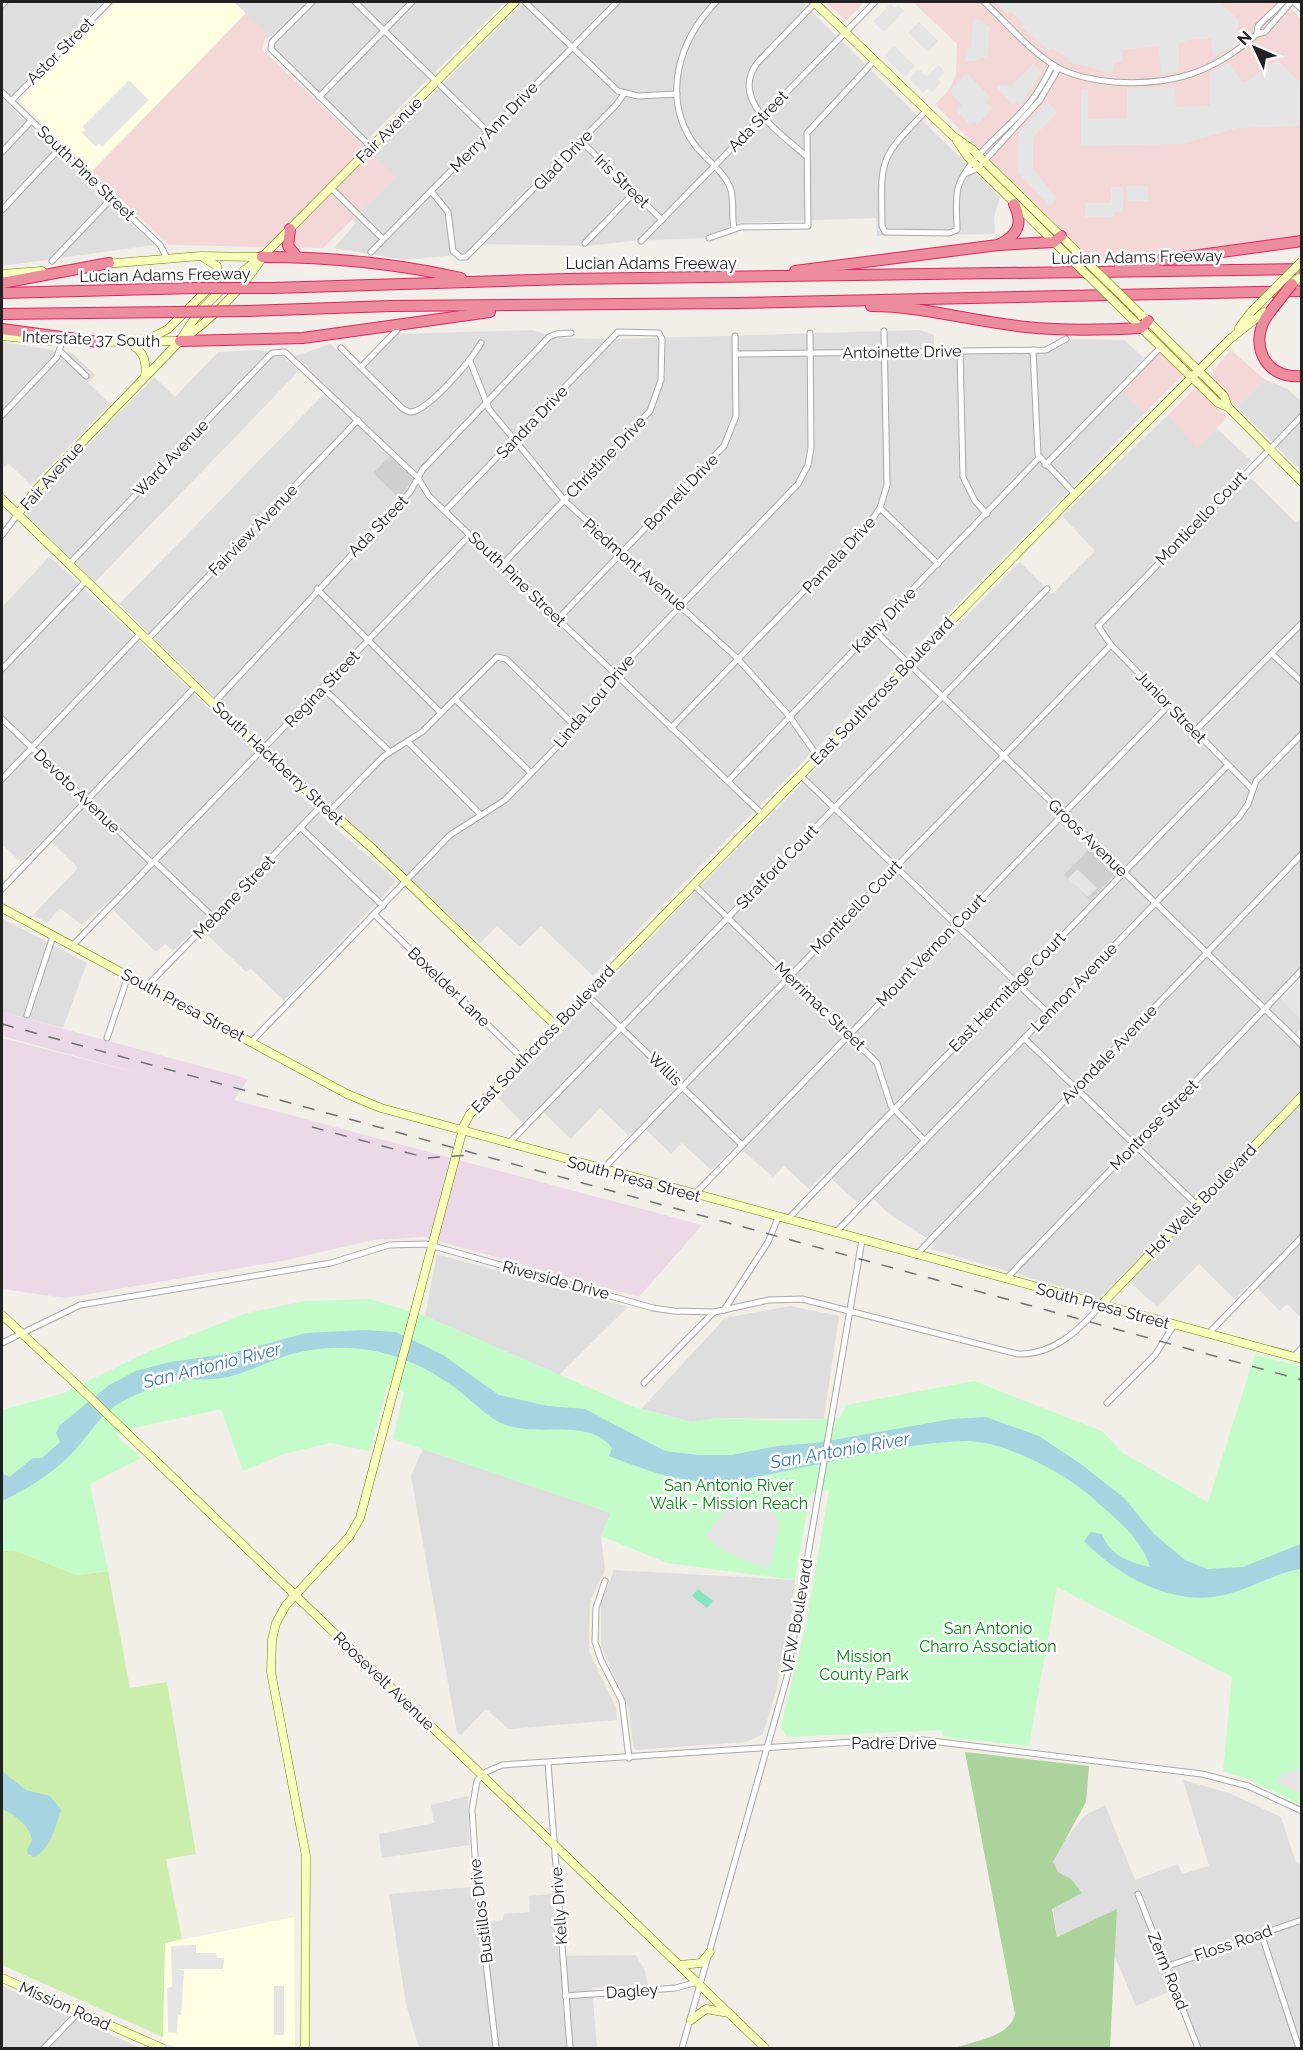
<svg xmlns="http://www.w3.org/2000/svg" width="1303" height="2050" font-family="Raleway,sans-serif">
<style>
.residential{fill:#dfdede}
.commercial{fill:#f3d8d7}
.industrial{fill:#ebd9e8}
.education{fill:#ffffe4}
.religious{fill:#cfcfcf}
.grass{fill:#cceeac}
.forest{fill:#abd39b}
.park{fill:#c4fcc9}
.pitch{fill:#83e4bf}
.parking{fill:#e5e5e5}
.water{fill:#a6d4e1}
.lines{fill:none;stroke-linecap:round;stroke-linejoin:round}
.street-casing{stroke:#a8a8a8;stroke-width:7}
.secondary-casing{stroke:#728100;stroke-width:9}
.highway-casing{stroke:#e52063;stroke-width:12}
.street{stroke:#fff;stroke-width:5}
.secondary{stroke:#f9fdbb;stroke-width:8}
.highway{stroke:#ec8d9e;stroke-width:10}
.rail{stroke:#6f6f6f;stroke-width:1.5;stroke-dasharray:12 12;stroke-linecap:butt}
.secondary-bridge-casing{stroke:#728100;stroke-width:9;stroke-linecap:butt}
.highway-bridge-casing{stroke:#e52063;stroke-width:12;stroke-linecap:butt}
.secondary-bridge{stroke:#f9fdbb;stroke-width:8}
.highway-bridge{stroke:#ec8d9e;stroke-width:10}
.labels{text-anchor:middle;dominant-baseline:central;stroke-width:5;stroke-linejoin:round;paint-order:stroke}
.street-label{font-size:16px;fill:#212121;stroke:#fff}
.park-label{font-size:16px;fill:#068911;stroke:#fff}
.water-label{font-size:18px;font-style:italic;fill:#447ab0;stroke:#fff}
</style>
<rect width="100%" height="100%" fill="#f2efe8"/>
<g class="residential">
<path d="M2 2H103L5 102 154 245 2 266Z"/>
<path d="M234 2H505L368 139 273 50 275 42Z"/>
<path d="M524 2H802L1000 197 994 217 995 234 877 236 876 218 736 223 704 238 632 241 587 246 486 244 466 254 404 260 334 248 356 223 352 219 395 177 373 155Z"/>
<path d="M533 330 557 338 617 339 920 330 934 335V354L1046 353 1069 339 1124 340 1144 358 1117 386 1145 413 593 976 541 926 520 947 497 926 480 943 280 761 119 604 329 389 295 356 330 344 361 372 397 334Z"/>
<path d="M2 342 72 353 95 375 88 383 110 404 31 485 8 463 2 469Z"/>
<path d="M262 350 282 356 299 371 95 582 27 516 28 508 154 377 175 397 218 352Z"/>
<path d="M1264 379 1287 389 1301 401V471L1237 407Z"/>
<path d="M1168 415 1197 448 1216 428 1251 460 1243 470 1296 523 1301 519 1302 975 1280 998 1301 1018V1029L1295 1036 1302 1041 1301 1318 1287 1304 1280 1311 1251 1282 1235 1299 1199 1264 1157 1307 1122 1275 1100 1298 931 1249 934 1243 887 1212 868 1194 858 1203 825 1173 809 1189 784 1166 773 1177 736 1145 711 1170 682 1143 671 1154 641 1125 629 1136 600 1108 571 1139 539 1108 523 1123 498 1098 693 894 1020 562 1052 594 1095 551 1062 516Z"/>
<path d="M50 556 327 821 397 881 284 1001 251 969 246 972 198 926 173 951 165 944 156 952 106 903 82 925 60 908 47 923 33 915 78 868 46 837 21 862 2 844V607Z"/>
<path d="M2 918 87 963 63 1028 2 1012Z"/>
<path d="M437 1254 628 1307 559 1375 425 1316Z"/>
<path d="M790 1306 839 1316 824 1419 718 1418 692 1422 641 1409 725 1318Z"/>
<path d="M423 1449 611 1513 601 1536 605 1570 590 1602 589 1634V1651L616 1708 617 1720 509 1729 486 1709 461 1735 457 1733 411 1476Z"/>
<path d="M614 1570 795 1580 792 1613 777 1688 763 1734 746 1742 636 1750 633 1746 629 1709 601 1646V1603Z"/>
<path d="M1183 1780 1229 1793 1281 1817 1296 1863 1301 1865V2048H1201L1178 1988 1136 2006 1114 1955 1117 1910 1057 1937 1047 1864 1084 1816 1105 1805 1135 1880 1178 1864 1182 1874 1209 1866Z"/>
<path d="M468 1796 469 1845 382 1858 379 1834 434 1823 431 1805Z"/>
<path d="M472 1887 479 1922 503 1920 504 1914 530 1912 529 1896 553 1894 559 1956 636 1955 645 1971 648 1985 592 1988 597 2048H419L406 2004 389 1894Z"/>
<path d="M2 1986 141 2048H2Z"/>
</g>
<g class="commercial">
<path d="M826 2H864L846 21Z"/>
<path d="M913 2H1284L1301 19V236L1095 263 935 105 950 88 956 74 957 44Z"/>
<path d="M246 13 269 36 264 41 263 50 396 177 323 248 169 245 92 171Z"/>
<path d="M1231 350 1264 379 1237 407 1213 378V370Z"/>
<path d="M1159 354H1162L1183 375 1145 413 1122 391Z"/>
<path d="M1193 390H1198L1227 417 1197 449 1168 415Z"/>
</g>
<path class="industrial" d="M2 1012 248 1079 234 1100 702 1225 639 1297 424 1237 373 1240 287 1260 66 1298 2 1289V1038L145 1075 2 1036Z"/>
<g class="education">
<path d="M117 2H234L246 13 92 171 19 100Z"/>
<path d="M294 1917 295 2048H178L162 2042 165 1943Z"/>
</g>
<g class="religious">
<path d="M390 456 413 479 399 498 373 473Z"/>
<path d="M1090 848 1116 873 1090 900 1064 875Z"/>
</g>
<path class="grass" d="M14 1550 77 1575 108 1571 130 1688 167 1682 196 1854 166 1859 182 1939 165 1943 163 2037 2 1965V1551Z"/>
<path class="forest" d="M965 1752 1089 1766 1086 1802 1053 1862 1058 1872 1071 1879 1082 1893 1052 1909 1057 1937 1117 1909 1110 2048H955C974 2041 1010 2037 1015 2014Z"/>
<path class="park" d="M370 1299 425 1316 636 1408 692 1422 718 1418 788 1421 840 1418 846 1405 974 1381 1102 1431 1123 1453 1208 1502 1255 1354 1301 1367V1805L1250 1780 1223 1771 1232 1677 1057 1587 1029 1746 944 1737 941 1730 787 1737 781 1726 806 1625 829 1490 810 1494 795 1580 667 1563 601 1536 611 1513 393 1439 404 1393 388 1384 370 1451 330 1443 284 1454 243 1471 221 1409 129 1429 116 1435 141 1458 90 1484 108 1571 77 1575 14 1550 2 1551V1410L64 1393 145 1353 247 1313 306 1301Z"/>
<path class="pitch" d="M698 1589 713 1601 707 1608 692 1596Z"/>
<g class="parking">
<path d="M995 2H1219L1239 20 1238 46 1213 56 1211 39H1191L1179 43V71L1161 75 1159 46 1123 50 1122 62 1114 63 1112 73 1068 62 1069 58 1051 48 1049 51 1021 26 1023 23 1010 11 1008 14Z"/>
<path d="M890 4 895 8 898 5 904 11 884 32 873 22Z"/>
<path d="M973 19 981 20 989 27 988 56 974 61H965L966 48H971Z"/>
<path d="M919 22 938 41 928 52 908 33Z"/>
<path d="M894 46 915 66 905 76 884 57Z"/>
<path d="M1277 60 1301 83V126L1237 128 1182 144 1081 146V90L1088 89V119L1127 118V88L1175 87 1176 107 1210 106V72L1229 62 1242 82H1246Z"/>
<path d="M1033 64 1042 73 1021 104 1017 101 1013 105 997 88 1001 84 1012 85Z"/>
<path d="M938 65 945 72 938 79 941 82 932 92 928 88 923 93 909 79 919 69 927 77Z"/>
<path d="M966 73 990 97 986 102 993 108 977 125 973 122 970 125 956 111 962 105 949 92Z"/>
<path d="M129 80 149 100 102 147 99 144 96 147 82 133 86 130 82 127Z"/>
<path d="M1047 102 1058 112 1033 138V169L1057 198 1050 206 1018 173 1019 132Z"/>
<path d="M1126 186H1148V201H1127Z"/>
<path d="M1111 187H1123V212H1115L1114 217H1085V203H1111Z"/>
<path d="M1077 869 1097 888 1088 897 1068 879Z"/>
<path d="M1299 981 1301 983V1019L1281 1000Z"/>
<path d="M738 1506 772 1512 777 1518 779 1526 769 1569 724 1551 705 1537 723 1514Z"/>
<path d="M1301 1768V1794L1276 1782 1280 1775Z"/>
<path d="M196 1945V1953H216L217 1958H224L223 1969H178L184 1971 181 2015H178L177 2033 168 2032 167 1988 172 1987 171 1946Z"/>
<rect x="274" y="1986" width="10" height="49"/>
</g>
<g class="water">
<path d="M363 1330 396 1332 443 1355 499 1395 548 1406 585 1409 665 1451 698 1455H732L777 1446 816 1443 952 1419 986 1417 1039 1436 1081 1464 1124 1498 1154 1534 1185 1560 1208 1569 1243 1567 1301 1544V1569C1277 1572 1253 1587 1228 1594 1176 1609 1119 1577 1084 1541L1091 1532 1102 1534C1110 1556 1129 1562 1150 1567 1141 1538 1117 1520 1096 1501 1069 1475 1003 1440 966 1441 908 1442 843 1460 786 1471 763 1475 737 1482 714 1482 676 1482 643 1469 609 1456L612 1448C587 1415 531 1441 497 1421 482 1412 469 1398 454 1387 408 1354 362 1341 305 1351 279 1355 254 1371 228 1377 215 1380 200 1379 187 1380 162 1384 137 1392 115 1406 95 1420 84 1443 66 1459 48 1476 24 1491 2 1501V1473L9 1477 33 1458H42L60 1442 56 1433 60 1425 109 1385 136 1371 170 1362 233 1353 306 1333Z"/>
<path d="M2 1771 26 1790 50 1796 61 1810C55 1827 51 1849 34 1857L28 1854 27 1850 32 1840C30 1826 14 1814 2 1809Z"/>
</g>
<g class="lines">
<defs>
<g id="street">
<path d="M312 2 272 42 271 49 371 147"/>
<path d="M355 2 488 132"/>
<path d="M525 2 618 91 638 96 677 94"/>
<path d="M716 2C679 40 661 97 694 144 705 159 723 170 730 187 735 200 731 215 734 228"/>
<path d="M984 2C1006 22 1027 48 1052 64 1069 76 1093 80 1114 82 1172 86 1213 73 1257 34L1265 32 1291 2"/>
<path d="M1294 2 1302 9"/>
<path d="M2 5 5 2"/>
<path d="M1257 34 1258 26 1283 2"/>
<path d="M2 92 160 245 167 258"/>
<path d="M319 97 412 2"/>
<path d="M11 101 109 2"/>
<path d="M926 111C878 160 881 158 882 226L885 232 949 233 957 230C957 216 955 201 958 188 966 159 1007 130 1026 107 1037 95 1044 82 1051 68L1055 66 1057 71 1040 100 978 168 967 173"/>
<path d="M581 141 662 220"/>
<path d="M2 152 31 121"/>
<path d="M806 156C781 133 728 100 758 62L815 3"/>
<path d="M330 187 383 239"/>
<path d="M431 191 448 212 453 251 460 257H466L616 105 624 94"/>
<path d="M2 210 60 148"/>
<path d="M709 238 741 227 808 226 807 133 875 60"/>
<path d="M641 241 875 2"/>
<path d="M585 243 634 193"/>
<path d="M371 252 617 2"/>
<path d="M52 261 112 198"/>
<path d="M341 348 403 409 410 412C428 412 472 359 481 343"/>
<path d="M1033 350 1038 455 1075 494"/>
<path d="M60 351 86 376"/>
<path d="M960 351 963 477 975 501 987 514"/>
<path d="M736 354 1046 350 1066 339"/>
<path d="M470 361 489 409 565 501 738 659 790 717 818 757"/>
<path d="M361 367 397 330"/>
<path d="M2 415 57 357 62 342"/>
<path d="M1045 465 1162 346"/>
<path d="M880 508 938 564"/>
<path d="M445 511 618 332 659 333 662 339 661 380 650 411 502 565"/>
<path d="M2 535 18 514"/>
<path d="M70 563 272 353 285 352 418 478 429 496 762 814"/>
<path d="M317 589 441 713"/>
<path d="M558 619 724 446 736 416 735 336"/>
<path d="M874 630 1302 1045"/>
<path d="M148 639 358 420"/>
<path d="M1272 654 1302 682"/>
<path d="M2 669 87 580"/>
<path d="M323 688 390 752"/>
<path d="M456 700 531 773"/>
<path d="M213 704 410 492 423 469 549 337 556 334 571 333"/>
<path d="M2 719 152 863"/>
<path d="M671 728 869 524 880 508 887 485 884 331"/>
<path d="M1195 731 1302 623"/>
<path d="M408 742 481 815"/>
<path d="M800 775 1049 1014"/>
<path d="M2 779 141 633"/>
<path d="M728 781 1039 458"/>
<path d="M1252 789 1111 645 1098 626 1302 416"/>
<path d="M329 812 384 756 422 732 497 657 506 659 576 727"/>
<path d="M301 828 383 906"/>
<path d="M154 861 214 918"/>
<path d="M693 884 877 1063 891 1106 925 1141"/>
<path d="M2 889 196 686"/>
<path d="M374 914 523 1059"/>
<path d="M72 946 470 535"/>
<path d="M147 986 321 806"/>
<path d="M586 994 742 1145"/>
<path d="M27 1015 53 936"/>
<path d="M107 1038 128 976"/>
<path d="M1024 1038 1197 1205"/>
<path d="M251 1042 450 835 505 800 584 719 603 687 615 674 798 484 808 465 811 448 810 333"/>
<path d="M508 1144 1047 589"/>
<path d="M603 1169 1111 645"/>
<path d="M695 1194 1169 705"/>
<path d="M787 1220 1228 765"/>
<path d="M836 1232 1239 817 1248 804 1256 781 1302 734"/>
<path d="M916 1255 1302 854"/>
<path d="M1006 1279 1302 970"/>
<path d="M724 1310 768 1242 778 1218"/>
<path d="M1208 1334 1302 1237"/>
<path d="M2 1343 80 1305 331 1263 389 1245 426 1244 653 1308 674 1311 714 1312 769 1300 802 1299 1018 1354C1054 1355 1079 1330 1101 1305"/>
<path d="M1293 1357 1302 1348"/>
<path d="M644 1383 714 1312"/>
<path d="M1107 1403 1155 1355 1174 1325"/>
<path d="M605 1581 596 1608 595 1642 601 1660 622 1701 629 1758"/>
<path d="M548 1763 570 2048"/>
<path d="M1138 1894 1198 2048"/>
<path d="M1261 1933 1299 2048"/>
<path d="M1165 1967 1302 1920"/>
<path d="M565 1996 676 1988 697 1982"/>
<path d="M44 2048 79 2012"/>
<path d="M496 2048 477 1886 472 1810 477 1781 484 1773 502 1765 868 1741 923 1740 1202 1774 1248 1786 1302 1811"/>
<path d="M682 2048 787 1677 862 1240"/>
</g>
<g id="secondary">
<path d="M814 2 953 136 973 150 1077 252"/>
<path d="M957 141 968 157 1064 252"/>
<path d="M105 264 200 256 262 257"/>
<path d="M2 274 42 271"/>
<path d="M1292 284 1302 275"/>
<path d="M1128 315 1218 403 1228 407 1302 482"/>
<path d="M1146 319 1224 396 1228 407"/>
<path d="M1239 328 1251 312"/>
<path d="M2 336 51 341"/>
<path d="M149 339 168 329 214 283 218 277 217 266 204 258"/>
<path d="M180 341C198 308 232 278 262 257L515 2"/>
<path d="M96 342 180 341"/>
<path d="M129 343C144 351 147 361 145 377"/>
<path d="M2 499 262 751 372 848 556 1026"/>
<path d="M18 514 35 491 180 341C210 321 240 291 260 261"/>
<path d="M2 908 347 1094 381 1108 1302 1359"/>
<path d="M1101 1305 1302 1096"/>
<path d="M2 1315 74 1382 765 2048"/>
<path d="M680 1965 701 1963 710 1952"/>
<path d="M2 1978 162 2048"/>
<path d="M691 2020 706 2009 729 2013"/>
<path d="M305 2048 306 1856 271 1672 272 1640 276 1623 286 1605 349 1537 360 1518 464 1125 470 1114 1075 494 1230 339 1264 312"/>
</g>
<g id="highway">
<path d="M290 229 288 246 297 257"/>
<path d="M1000 244C1019 234 1023 223 1014 204"/>
<path d="M262 257C330 257 395 263 461 278"/>
<path d="M1120 266 1302 241"/>
<path d="M795 271 998 245 1054 242 1061 236"/>
<path d="M2 283 109 263"/>
<path d="M272 288 568 279 1302 269"/>
<path d="M2 293 194 288"/>
<path d="M871 306C923 306 974 322 1026 327 1064 331 1103 330 1141 328L1148 321"/>
<path d="M247 311 391 306 737 303 1302 291"/>
<path d="M1270 312C1247 340 1263 380 1302 376"/>
<path d="M2 314 175 312"/>
<path d="M2 329 99 342"/>
<path d="M180 341 303 338 490 312"/>
</g>
</defs>
<use href="#street" class="street-casing"/>
<use href="#secondary" class="secondary-casing"/>
<use href="#highway" class="highway-casing"/>
<use href="#street" class="street"/>
<use href="#secondary" class="secondary"/>
<use href="#highway" class="highway"/>
<g class="rail">
<path d="M2 1024 1302 1380"/>
<path d="M312 1127 427 1158 470 1155"/>
</g>
<defs>
<g id="secondary-bridge">
<path d="M1064 252 1128 315"/>
<path d="M1077 252 1141 315"/>
<path d="M1251 312 1302 261"/>
</g>
<g id="highway-bridge">
<path d="M194 288H272"/>
<path d="M175 312 247 311"/>
<path d="M1270 312 1292 284"/>
</g>
</defs>
<use href="#secondary-bridge" class="secondary-bridge-casing"/>
<use href="#highway-bridge" class="highway-bridge-casing"/>
<use href="#secondary-bridge" class="secondary-bridge"/>
<use href="#highway-bridge" class="highway-bridge"/>
</g>
<g class="labels">
<g class="street-label">
<text transform="translate(60 51) rotate(-45)">Astor Street</text>
<text transform="translate(758 121) rotate(-46)">Ada Street</text>
<text transform="translate(494 127) rotate(-46)">Merry Ann Drive</text>
<text transform="translate(389 130) rotate(-45)">Fair Avenue</text>
<text transform="translate(563 160) rotate(-46)">Glad Drive</text>
<text transform="translate(86 173) rotate(44)">South Pine Street</text>
<text transform="translate(622 181) rotate(44)">Iris Street</text>
<text transform="translate(1137 257) rotate(-1)">Lucian Adams Freeway</text>
<text x="651" y="263">Lucian Adams Freeway</text>
<text transform="translate(165 275) rotate(-1)">Lucian Adams Freeway</text>
<text transform="translate(91 339) rotate(2)">Interstate 37 South</text>
<text transform="translate(902 352) rotate(-1)">Antoinette Drive</text>
<text transform="translate(532 422) rotate(-46)">Sandra Drive</text>
<text transform="translate(606 457) rotate(-46)">Christine Drive</text>
<text transform="translate(171 458) rotate(-46)">Ward Avenue</text>
<text transform="translate(52 476) rotate(-48)">Fair Avenue</text>
<text transform="translate(681 492) rotate(-46)">Bonnell Drive</text>
<text transform="translate(1201 518) rotate(-46)">Monticello Court</text>
<text transform="translate(378 526) rotate(-46)">Ada Street</text>
<text transform="translate(253 530) rotate(-46)">Fairview Avenue</text>
<text transform="translate(839 555) rotate(-47)">Pamela Drive</text>
<text transform="translate(635 565) rotate(41)">Piedmont Avenue</text>
<text transform="translate(517 579) rotate(44)">South Pine Street</text>
<text transform="translate(884 620) rotate(-46)">Kathy Drive</text>
<text transform="translate(322 689) rotate(-46)">Regina Street</text>
<text transform="translate(882 691) rotate(-46)">East Southcross Boulevard</text>
<text transform="translate(594 701) rotate(-50)">Linda Lou Drive</text>
<text transform="translate(1171 707) rotate(46)">Junior Street</text>
<text transform="translate(278 763) rotate(43)">South Hackberry Street</text>
<text transform="translate(77 791) rotate(44)">Devoto Avenue</text>
<text transform="translate(1088 838) rotate(44)">Groos Avenue</text>
<text transform="translate(777 867) rotate(-46)">Stratford Court</text>
<text transform="translate(234 897) rotate(-46)">Mebane Street</text>
<text transform="translate(856 907) rotate(-46)">Monticello Court</text>
<text transform="translate(931 950) rotate(-46)">Mount Vernon Court</text>
<text transform="translate(449 987) rotate(44)">Boxelder Lane</text>
<text transform="translate(1074 987) rotate(-46)">Lennon Avenue</text>
<text transform="translate(1007 992) rotate(-46)">East Hermitage Court</text>
<text transform="translate(183 1005) rotate(28)">South Presa Street</text>
<text transform="translate(820 1006) rotate(44)">Merrimac Street</text>
<text transform="translate(543 1039) rotate(-46)">East Southcross Boulevard</text>
<text transform="translate(1109 1054) rotate(-46)">Avondale Avenue</text>
<text transform="translate(665 1069) rotate(44)">Willis</text>
<text transform="translate(1154 1125) rotate(-46)">Montrose Street</text>
<text transform="translate(634 1179) rotate(15)">South Presa Street</text>
<text transform="translate(1201 1201) rotate(-46)">Hot Wells Boulevard</text>
<text transform="translate(556 1280) rotate(15)">Riverside Drive</text>
<text transform="translate(1103 1306) rotate(15)">South Presa Street</text>
<text transform="translate(797 1616) rotate(-80)">VFW Boulevard</text>
<text transform="translate(384 1681) rotate(44)">Roosevelt Avenue</text>
<text x="894" y="1743">Padre Drive</text>
<text transform="translate(559 1906) rotate(-94)">Kelly Drive</text>
<text transform="translate(481 1911) rotate(-97)">Bustillos Drive</text>
<text transform="translate(1233 1943) rotate(-19)">Floss Road</text>
<text transform="translate(1168 1971) rotate(68)">Zerm Road</text>
<text transform="translate(632 1991) rotate(-4)">Dagley</text>
<text transform="translate(65 2006) rotate(24)">Mission Road</text>
</g>
<g class="park-label">
<text x="729" y="1485">San Antonio River<tspan x="729" dy="18">Walk - Mission Reach</tspan></text>
<text x="988" y="1628">San Antonio<tspan x="988" dy="18">Charro Association</tspan></text>
<text x="864" y="1656">Mission<tspan x="864" dy="18">County Park</tspan></text>
</g>
<g class="water-label">
<text transform="translate(212 1365) rotate(-14)">San Antonio River</text>
<text transform="translate(840 1450) rotate(-10)">San Antonio River</text>
</g>
</g>
<rect width="1303" height="2050" fill="none" stroke="#212121" stroke-width="6"/>
<g transform="translate(1255 48) rotate(314)" stroke="#ffffff" stroke-width="4.5" paint-order="stroke">
<path d="M0-4.5L10 22L0 15L-10 22Z" fill="#212121"/>
<text y="-9" font-size="16" font-weight="bold" text-anchor="middle" fill="#212121">N</text>
</g>
</svg>
